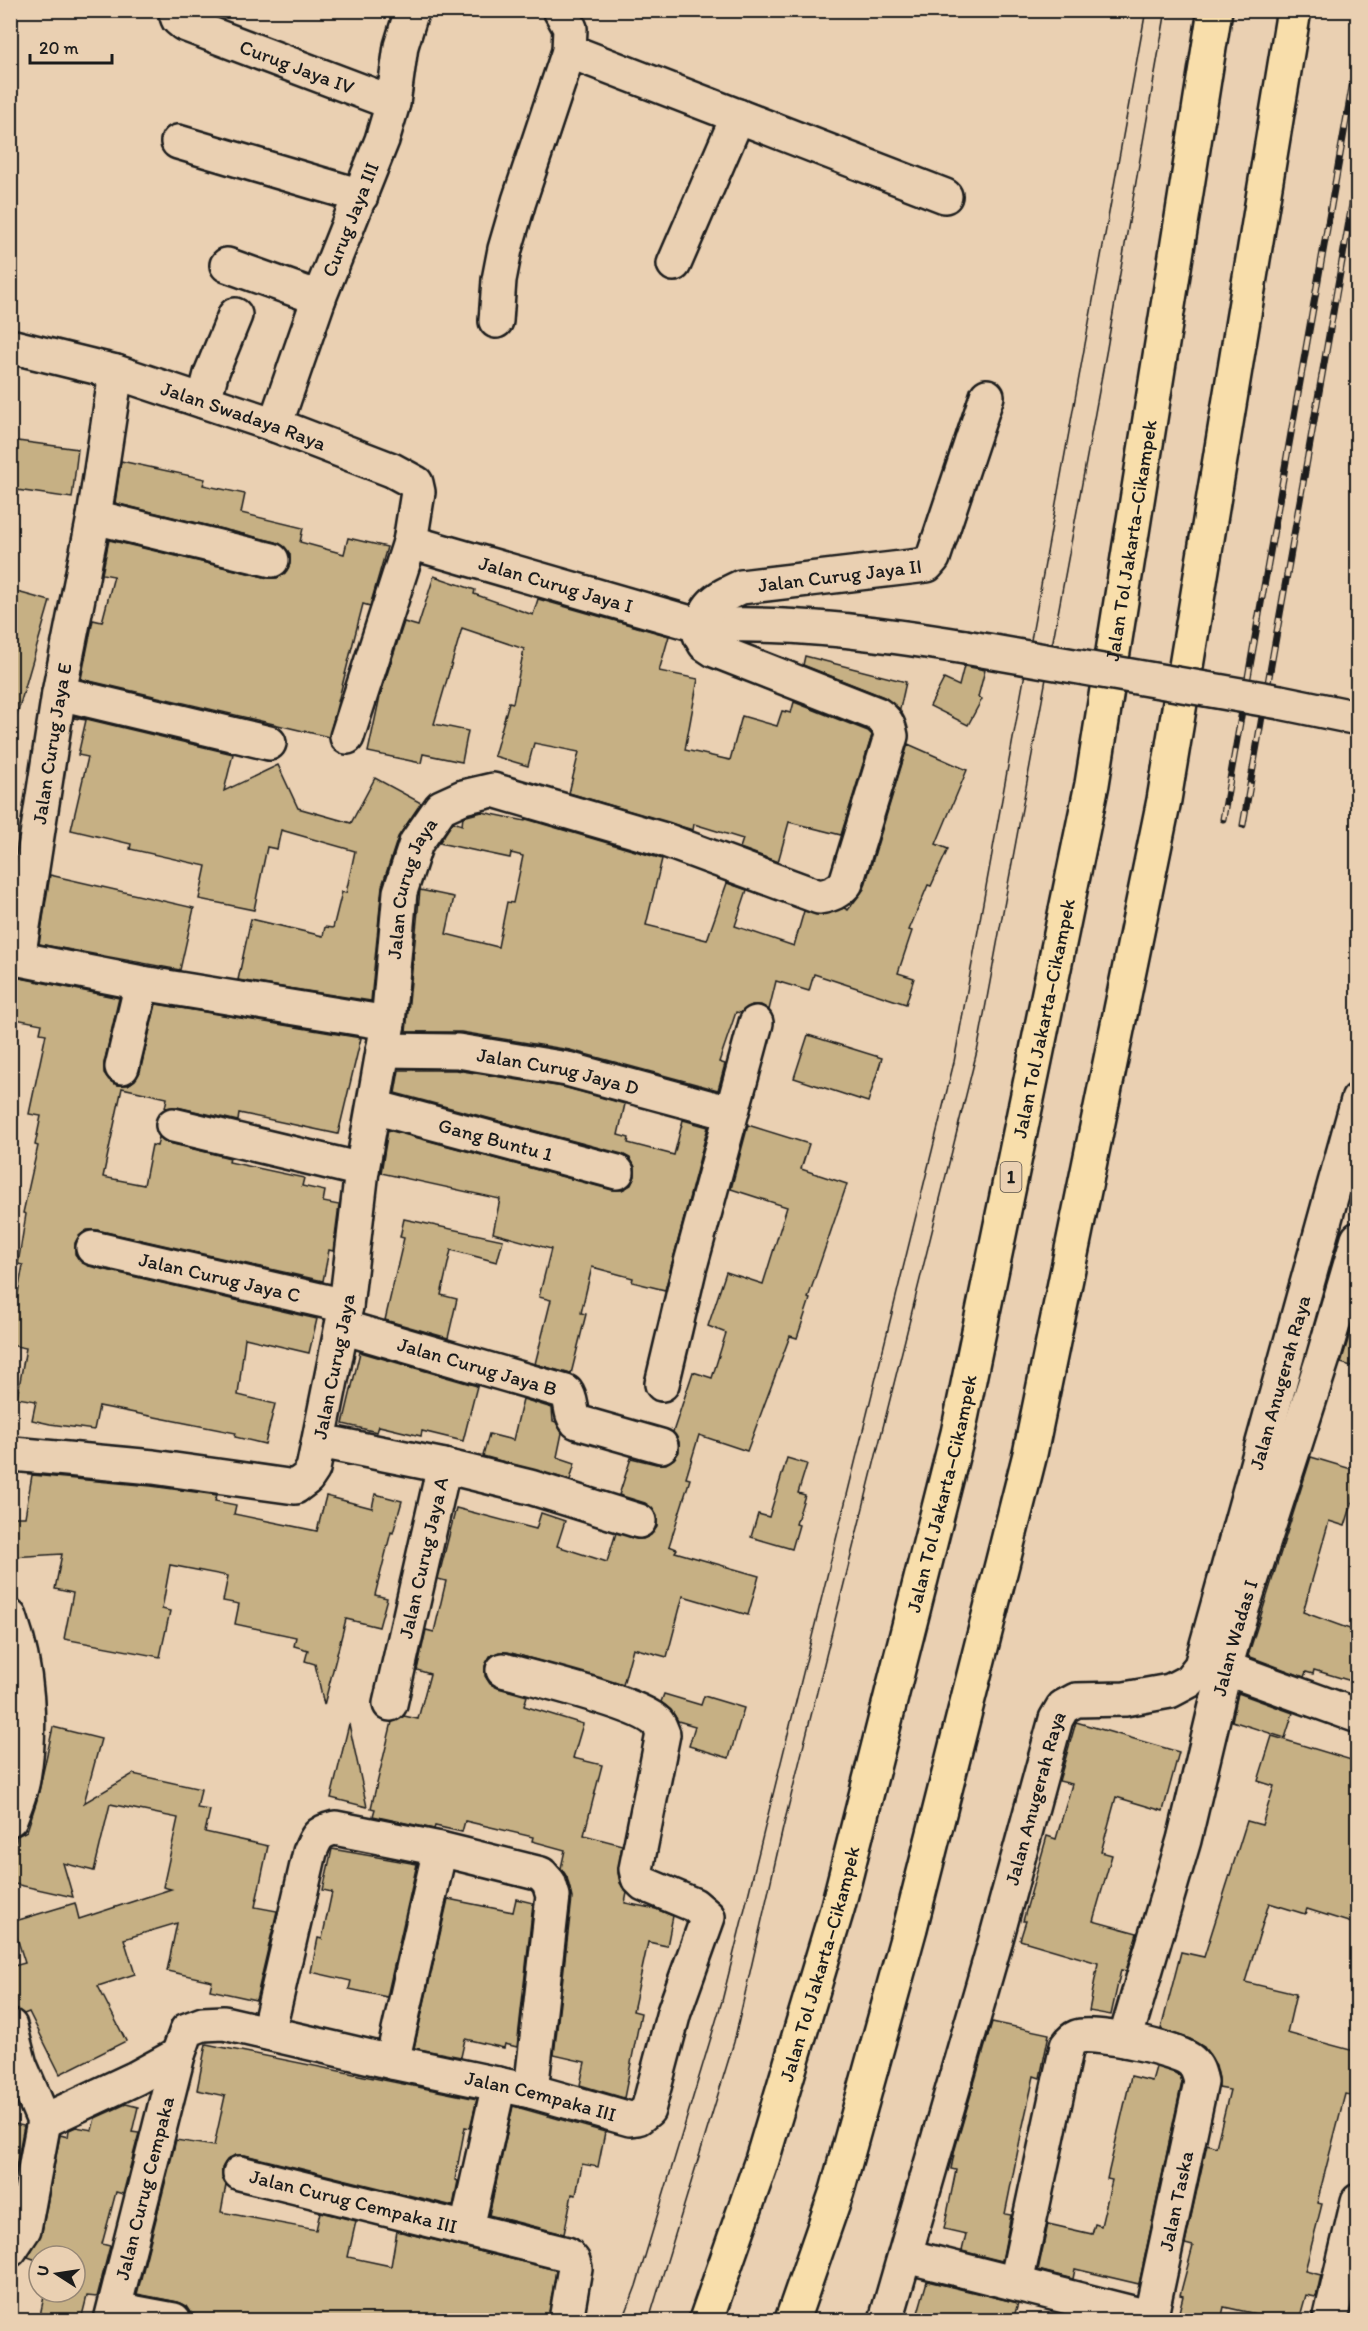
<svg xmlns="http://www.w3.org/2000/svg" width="1368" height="2331" font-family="Itim,sans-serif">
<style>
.building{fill:#c6b084;stroke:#1c1c1c;stroke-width:1.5}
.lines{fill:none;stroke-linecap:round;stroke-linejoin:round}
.minor-casing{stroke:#1c1c1c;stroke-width:38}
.highway-casing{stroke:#1c1c1c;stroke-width:38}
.minor{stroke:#ead0b2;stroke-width:33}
.highway{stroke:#f8deab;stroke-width:33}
.tram{stroke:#1c1c1c;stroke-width:1.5}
.rail-casing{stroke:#1c1c1c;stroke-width:7}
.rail{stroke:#ead0b2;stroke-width:4.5;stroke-dasharray:14;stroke-linecap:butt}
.minor-bridge-casing{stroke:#1c1c1c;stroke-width:38;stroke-linecap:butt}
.minor-bridge{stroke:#ead0b2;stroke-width:33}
.labels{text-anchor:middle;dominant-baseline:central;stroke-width:6;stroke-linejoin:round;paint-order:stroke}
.shield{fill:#ead0b2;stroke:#5a5249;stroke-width:1.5}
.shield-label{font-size:18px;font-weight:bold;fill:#1c1c1c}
.street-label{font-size:20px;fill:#1c1c1c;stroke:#ead0b2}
</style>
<rect width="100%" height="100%" fill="#ead0b2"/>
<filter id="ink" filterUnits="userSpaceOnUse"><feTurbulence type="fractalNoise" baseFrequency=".0167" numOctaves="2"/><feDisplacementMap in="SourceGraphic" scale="12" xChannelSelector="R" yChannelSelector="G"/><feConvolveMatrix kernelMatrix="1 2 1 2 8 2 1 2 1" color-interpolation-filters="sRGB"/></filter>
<g filter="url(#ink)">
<g class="building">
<path d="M10 440 78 449 72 498 10 489Z"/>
<path d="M121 461 205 479 203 485 245 494 241 513 303 528 300 542 344 554 348 538 387 547 370 606 363 604 329 737 81 679 93 620 102 622 114 576 102 574 109 540 268 578H277L285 573 290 564V554L285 547 276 542 115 503Z"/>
<path d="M434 576 475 590 474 594 533 615 538 599 669 636 659 671 698 679 685 750 730 760 742 716 777 726 782 711 791 713 794 702 868 731 872 735 841 835 789 822 778 862 740 848 743 839 694 824 693 830 569 793 579 752 534 743 528 766 494 756 509 702 513 703 524 649 462 628 434 724 468 731 462 762 423 754 421 763 368 752 380 696 404 622 418 626Z"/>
<path d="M10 590 50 601 17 715 10 714Z"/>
<path d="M805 656 906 682 900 709 884 697 803 665Z"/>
<path d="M964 666 985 670 978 697 982 699 968 725 930 706 944 679 959 686Z"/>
<path d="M74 716 233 754 224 791 278 765 298 808 351 823 375 778 421 803 398 837 382 886 371 1001 238 980 251 919 323 936 325 927 333 928 342 892 346 893 355 851 281 830 277 849 267 847 254 910 199 899 206 866 130 849 131 844 71 830 88 757 78 755 86 720 74 718Z"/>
<path d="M908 744 967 770 936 844 948 849 931 886 928 885 909 930 912 931 898 973 914 978 906 1004 814 974 809 991 776 981 769 1010 761 1005H752L741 1013 736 1012 719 1062 725 1064 718 1090 570 1050 461 1032H406L420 890 454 897 446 934 498 947 507 902 513 903 523 856 511 853 510 858 439 843 453 822 462 825 463 817 482 812 525 821 526 819 659 858 662 859 646 925 707 940 727 883 747 890 735 926 794 946 804 911 822 915 844 908 848 910 864 889Z"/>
<path d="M50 875 194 908 180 970 39 944Z"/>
<path d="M10 976 119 998 104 1063V1073L109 1080 118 1085H128L135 1080 140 1072 156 1004 361 1038 338 1134 239 1113 238 1121 177 1107 165 1108 167 1098 122 1088 103 1177 144 1185 152 1145 157 1146 159 1137 169 1143 230 1158 229 1162 304 1178 302 1186 325 1191 323 1202 339 1205 333 1251 329 1250 323 1281 97 1230H87L79 1236 75 1243V1254L81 1262 89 1266 317 1319 309 1353 245 1338 238 1395 275 1404 265 1444 235 1437 236 1433 99 1406 94 1430 50 1424 32 1420 36 1401 17 1398 26 1348 10 1345V1336L23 1265 18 1264 26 1214 23 1213 38 1146 35 1145 41 1116 29 1114 46 1034 40 1033 42 1024 10 1018Z"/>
<path d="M808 1035 882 1058 868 1102 794 1078Z"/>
<path d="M399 1070H456L563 1087 625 1104 618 1135 629 1138 628 1143 674 1155 683 1120 708 1127 665 1290 632 1282 633 1278 592 1267 581 1313 586 1314 571 1374 535 1364 551 1300 539 1297 551 1249 493 1233 500 1199 381 1173 388 1130 612 1190H622L631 1185 635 1176V1167L630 1158 622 1154 395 1093Z"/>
<path d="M748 1125 809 1144 801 1169 847 1184 808 1298 810 1299 797 1338 790 1336 747 1451 699 1435 686 1478 690 1479 669 1546 677 1549 675 1552 759 1576 748 1615 683 1596 667 1657 633 1648 623 1685 508 1652H499L490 1656 485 1666V1676L490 1684 498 1688 527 1696 524 1706 583 1724 573 1758 602 1765 584 1835 622 1845 618 1873 620 1883 627 1893 625 1903 656 1909 673 1916 667 1946 648 1942 633 2011 641 2013 624 2098 580 2085 585 2062 554 2055 572 1898 567 1877 561 1868 565 1850 532 1841 533 1837 465 1821 462 1832 435 1826 434 1829 373 1816 375 1809 371 1808 392 1722 404 1716 418 1719 430 1674 417 1670 426 1630 434 1632 446 1581 438 1579 456 1508 536 1529 541 1513 565 1521 557 1546 607 1562 616 1533 643 1539 651 1535 657 1527V1516L652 1508 645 1503 619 1495 631 1458 656 1464H666L674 1459 679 1452V1442L673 1432 693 1372 712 1378 726 1333 708 1326 726 1272 763 1284 787 1207 731 1189Z"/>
<path d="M404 1219 503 1240 497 1262 451 1250 441 1295 457 1299 448 1338 385 1320 404 1238 400 1237Z"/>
<path d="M1358 1307V1368L1341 1363Z"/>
<path d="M360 1352 477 1386 463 1441 422 1431 421 1436 379 1426 377 1432 343 1424Z"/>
<path d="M523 1399 552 1408 553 1421 556 1422 562 1433 557 1457 575 1463 570 1480 483 1456 489 1434 513 1440Z"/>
<path d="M1311 1457 1358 1471V1484L1345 1526 1329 1521 1303 1612 1358 1632V1683L1314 1670 1313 1674 1306 1672 1304 1677 1248 1656Z"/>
<path d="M787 1458 807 1464 798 1493 805 1495 796 1524 799 1525 792 1549 751 1537 758 1514 769 1517Z"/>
<path d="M32 1475 151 1486 217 1495 215 1501 236 1505 234 1514 317 1531 326 1496 372 1508 375 1494 402 1501 393 1533 391 1532 375 1595 387 1598 379 1627 346 1619 324 1705 315 1664 305 1661 308 1650 294 1646 296 1637 235 1624 239 1604 223 1601 228 1576 170 1565 162 1609 170 1611 160 1657 64 1639 73 1593 55 1589 62 1554 11 1557 10 1517H25Z"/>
<path d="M1238 1693 1293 1713 1285 1738 1232 1721Z"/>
<path d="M664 1694 701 1705 704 1696 744 1708 729 1758 689 1746 695 1726 678 1721 671 1710 661 1702Z"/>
<path d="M1076 1722 1179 1752 1163 1811 1116 1797 1101 1852 1112 1855 1093 1921 1137 1933 1126 1971 1121 1970 1111 2015 1089 2011 1098 1963 1020 1940 1026 1921H1023L1047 1836 1056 1839 1072 1784 1059 1781Z"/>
<path d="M349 1724 367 1807 331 1798Z"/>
<path d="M53 1727 101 1739 84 1803 133 1774 201 1789 197 1808 210 1810 205 1832 268 1846 255 1907 277 1911 256 2000 210 1990 212 1981 167 1971 177 1923 124 1939 135 1974 98 1986 126 2041 60 2074 29 2012 24 2014 14 2008 10 1996V1967L25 1963 12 1922 75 1903 79 1919 171 1889 163 1887 178 1818 110 1804 94 1871 63 1863 73 1897 10 1883V1867L17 1836 27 1831 37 1800Z"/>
<path d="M1272 1736 1358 1762V1925L1307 1909 1305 1914 1269 1903 1245 1982 1296 1994 1287 2033 1358 2052V2073L1352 2095 1345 2094 1317 2203 1322 2204 1305 2271 1321 2275 1316 2297 1306 2295 1299 2320H1284L1224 2307 1221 2320H1177L1183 2296 1180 2295 1193 2246 1185 2244 1207 2144 1216 2147 1230 2090 1219 2088V2078L1216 2065 1204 2047 1190 2039 1161 2029 1181 1952 1204 1957 1247 1821 1262 1825 1274 1786 1258 1781Z"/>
<path d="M332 1849 417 1864 387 1997 349 1989 351 1981 311 1972 318 1938 322 1939 332 1892 323 1890Z"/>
<path d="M448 1899 513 1912 516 1899 533 1903 517 2047 505 2044 504 2048 465 2039 461 2057 414 2048Z"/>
<path d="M992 2022 1049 2034 1040 2078 1034 2076 1022 2130 1005 2214 1011 2215 1002 2261 962 2251 966 2234 944 2229 956 2170 951 2169 955 2149Z"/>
<path d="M206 2044 477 2099 470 2128 465 2127 455 2180 458 2181 453 2206 245 2155H235L227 2160 222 2168V2178L226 2185 221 2212 316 2230 320 2212 356 2221 348 2257 391 2266 397 2231 556 2270 548 2320H206L207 2317 192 2314 187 2306 178 2302 137 2294 176 2140 214 2146 225 2096 197 2090Z"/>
<path d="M1156 2067 1175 2073 1180 2076 1182 2082 1139 2284 1075 2269 1073 2279 1038 2270 1048 2224 1092 2234 1095 2224 1101 2226 1112 2180 1107 2179 1131 2076 1152 2081Z"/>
<path d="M126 2104 138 2107 132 2132 139 2133 123 2194 116 2192 102 2244 110 2246 97 2297 87 2296 81 2320H39L45 2292H75V2256H39V2261L28 2257 42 2232 60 2135 68 2137 69 2130 76 2127 92 2130 95 2118Z"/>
<path d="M513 2106 605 2132 598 2167 582 2164 576 2195 572 2194 564 2234 489 2215Z"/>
<path d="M10 2123 24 2126 16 2167 10 2175Z"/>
<path d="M927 2281 1018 2303 1013 2320H916Z"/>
</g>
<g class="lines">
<defs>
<g id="minor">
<path id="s1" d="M175 10 178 19 184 24 393 103"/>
<path d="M569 51 945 196"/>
<path d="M178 142 361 196"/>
<path d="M674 264 738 116"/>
<path d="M227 265 319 298"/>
<path d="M496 321 499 280 505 249 519 201 569 51 570 28 560 10"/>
<path id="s2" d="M10 346 116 372 275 425 392 470 416 483 418 492 410 542 347 737"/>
<path d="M204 401 211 374 235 315"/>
<path id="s3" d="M275 425 319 298 382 140 393 103 401 46 412 10"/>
<path d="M94 517 272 560"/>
<path id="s4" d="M410 542 701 626C789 621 878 633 965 647"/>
<path d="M59 693 269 743"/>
<path d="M1280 702 1358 718"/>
<path d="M10 957 142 983 388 1023"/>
<path id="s5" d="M18 959 59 693 94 517 116 372"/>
<path id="s6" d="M383 1050 458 1051 567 1069 730 1113"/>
<path d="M122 1067 142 983"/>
<path id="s7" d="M374 1107 617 1172"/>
<path d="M173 1125 362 1170"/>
<path id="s8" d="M93 1248 346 1306"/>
<path id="s9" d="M342 1327 566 1392C573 1401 569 1413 577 1422L661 1446"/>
<path d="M662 1384 689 1270 756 1023"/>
<path d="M320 1441 444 1466 530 1487 639 1521"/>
<path id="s10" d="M10 1456 13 1454 153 1467 295 1487 307 1478 313 1469 346 1306 362 1170 388 1023 400 892 416 843 441 807 463 797 493 790 665 840 819 897C831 895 838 892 846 883L891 736C889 725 886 720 877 714L714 650 705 644 700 635C704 605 715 599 741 587L927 565 933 558 987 396"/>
<path d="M10 1617C28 1668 32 1726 23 1779 21 1792 15 1806 10 1819"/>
<path d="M1225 1668 1358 1716"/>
<path id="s11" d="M390 1704 444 1466"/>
<path d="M10 2026 20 2065 44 2121 24 2229 10 2250"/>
<path d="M268 2033 310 1852C316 1837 318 1832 335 1828L440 1849 541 1874 549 1883 553 1896 531 2091"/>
<path id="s12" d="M1125 2040 1184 1840 1225 1668 1242 1609 1323 1358 1358 1239"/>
<path d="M392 2062 440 1849"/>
<path d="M44 2121 136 2078 178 2055"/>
<path id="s13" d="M240 2173 567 2254 573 2261 575 2268 566 2320"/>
<path d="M467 2228 499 2084"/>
<path d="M906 2256 1152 2318"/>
<path d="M1016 2283 1067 2046C1070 2042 1072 2039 1077 2037 1093 2031 1179 2049 1191 2061 1198 2067 1199 2074 1201 2082L1150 2320"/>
<path d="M115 2309 174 2320"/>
<path id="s14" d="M111 2320 178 2055 187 2030 203 2024 224 2023 392 2062 531 2091 630 2119 638 2118 648 2110 674 2012 708 1917 694 1905 644 1884 638 1878 636 1869 663 1734C661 1730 660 1725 657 1722 639 1703 533 1678 503 1670"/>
<path id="s15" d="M886 2320 995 1943 1056 1719 1063 1707 1076 1700 1125 1699 1170 1691 1189 1681 1201 1666 1358 1100"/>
<path d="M1330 2320 1358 2201"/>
</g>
<g id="highway">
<path id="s16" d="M706 2320 762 2160 838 1906 958 1433 1092 784 1215 10"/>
<path d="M792 2320 837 2191 910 1928 1030 1454 1164 800 1294 10"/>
</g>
</defs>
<use href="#minor" class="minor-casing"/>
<use href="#highway" class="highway-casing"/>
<use href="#minor" class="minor"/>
<use href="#highway" class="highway"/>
<g class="tram">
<path d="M623 2320 636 2286 722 2001 954 1062 1146 10"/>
<path d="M649 2320 734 2042 783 1828 978 1047 1107 348 1166 10"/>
</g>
<defs>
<g id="rail">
<path d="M1223 819 1358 53"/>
<path d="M1243 825 1358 170"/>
</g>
</defs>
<use href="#rail" class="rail-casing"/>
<use href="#rail" class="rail"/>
<defs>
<path id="minor-bridge" d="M965 647 1280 702"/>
</defs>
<use href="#minor-bridge" class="minor-bridge-casing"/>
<use href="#minor-bridge" class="minor-bridge"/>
</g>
</g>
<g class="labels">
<rect class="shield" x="1000.5" y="1162" width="21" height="30" rx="4.5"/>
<g class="shield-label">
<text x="1011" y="1177">1</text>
</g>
<g class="street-label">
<text stroke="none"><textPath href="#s1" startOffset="138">Curug Jaya IV</textPath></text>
<text stroke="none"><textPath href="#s3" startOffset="219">Curug Jaya III</textPath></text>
<text stroke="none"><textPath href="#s2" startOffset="244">Jalan Swadaya Raya</textPath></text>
<text stroke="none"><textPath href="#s16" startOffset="1832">Jalan Tol Jakarta–Cikampek</textPath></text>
<text stroke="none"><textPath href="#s10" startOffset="1966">Jalan Curug Jaya II</textPath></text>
<text stroke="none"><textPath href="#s4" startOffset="152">Jalan Curug Jaya I</textPath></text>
<text stroke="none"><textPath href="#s5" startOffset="218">Jalan Curug Jaya E</textPath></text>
<text stroke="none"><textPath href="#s10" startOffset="904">Jalan Curug Jaya</textPath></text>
<text stroke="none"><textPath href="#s16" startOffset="1346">Jalan Tol Jakarta–Cikampek</textPath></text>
<text stroke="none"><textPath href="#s6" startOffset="177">Jalan Curug Jaya D</textPath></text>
<text stroke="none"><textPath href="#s7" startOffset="126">Gang Buntu 1</textPath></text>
<text stroke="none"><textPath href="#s8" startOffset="130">Jalan Curug Jaya C</textPath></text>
<text stroke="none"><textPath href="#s10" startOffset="418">Jalan Curug Jaya</textPath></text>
<text stroke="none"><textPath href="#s9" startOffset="141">Jalan Curug Jaya B</textPath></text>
<text stroke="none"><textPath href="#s15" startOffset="1083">Jalan Anugerah Raya</textPath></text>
<text stroke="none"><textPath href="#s16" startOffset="860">Jalan Tol Jakarta–Cikampek</textPath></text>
<text stroke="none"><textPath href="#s11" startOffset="150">Jalan Curug Jaya A</textPath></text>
<text stroke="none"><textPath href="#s12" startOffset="417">Jalan Wadas I</textPath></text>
<text stroke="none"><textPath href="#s15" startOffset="543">Jalan Anugerah Raya</textPath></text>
<text stroke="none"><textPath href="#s16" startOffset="374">Jalan Tol Jakarta–Cikampek</textPath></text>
<text stroke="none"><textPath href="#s14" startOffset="663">Jalan Cempaka III</textPath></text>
<text stroke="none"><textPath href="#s14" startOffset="136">Jalan Curug Cempaka</textPath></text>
<text stroke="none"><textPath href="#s13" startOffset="117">Jalan Curug Cempaka III</textPath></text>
<text transform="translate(1176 2201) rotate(-78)">Jalan Taska</text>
</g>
</g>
<rect width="1368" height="2331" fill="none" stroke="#ead0b2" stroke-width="36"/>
<rect x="18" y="18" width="1332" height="2295" fill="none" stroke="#1c1c1c" stroke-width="2" filter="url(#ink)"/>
<g transform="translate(57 2274) rotate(282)"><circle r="28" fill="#ead0b2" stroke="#988876" stroke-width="1.5"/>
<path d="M0-4.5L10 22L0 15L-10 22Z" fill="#1c1c1c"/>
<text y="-9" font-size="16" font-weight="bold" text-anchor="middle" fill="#1c1c1c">U</text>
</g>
<path d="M30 54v9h82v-9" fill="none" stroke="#1c1c1c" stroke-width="3"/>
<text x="39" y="54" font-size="18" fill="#1c1c1c" stroke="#ead0b2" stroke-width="4.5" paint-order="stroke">20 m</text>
</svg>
